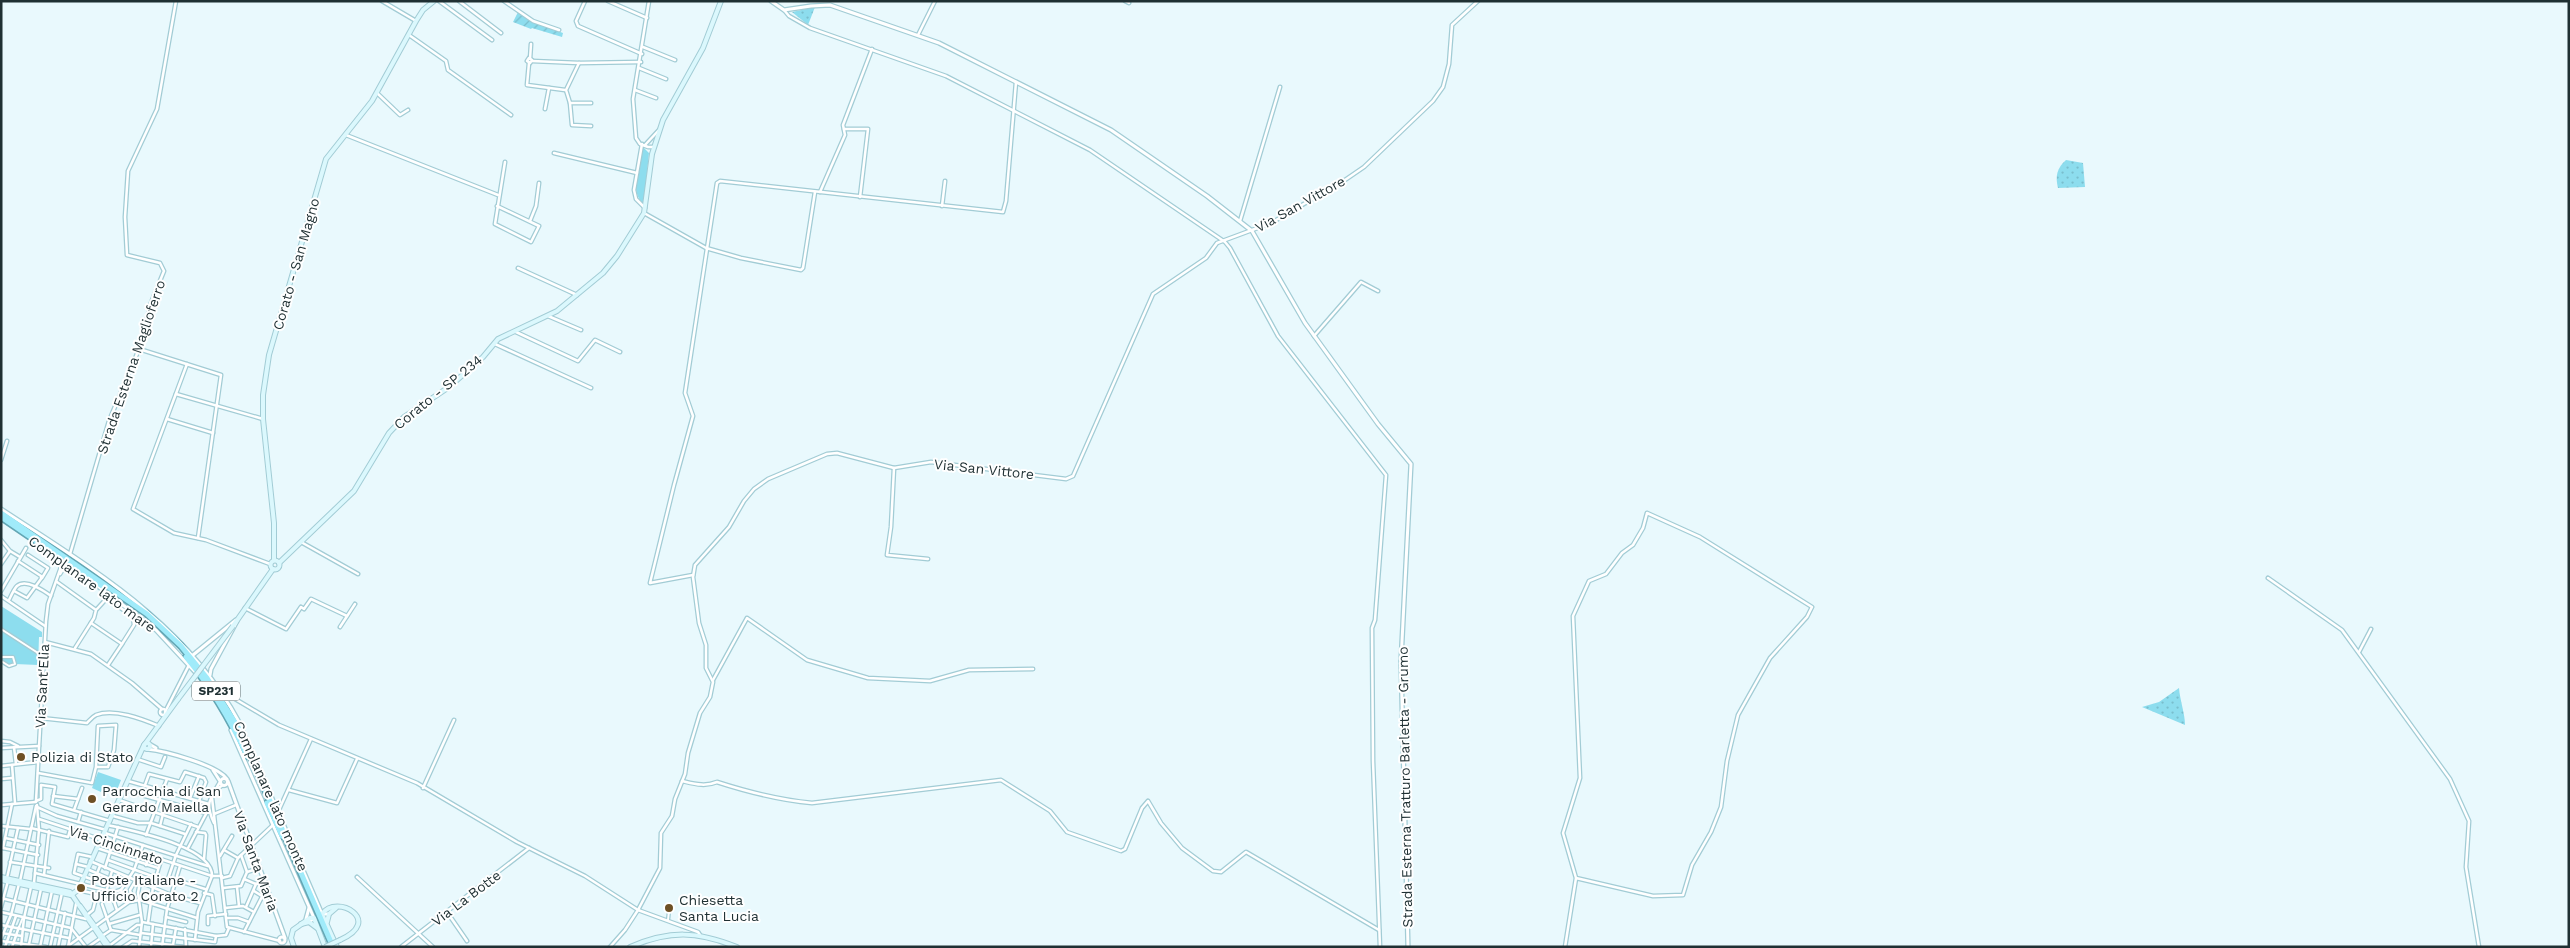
<svg xmlns="http://www.w3.org/2000/svg" width="2570" height="948" font-family="'Work Sans',sans-serif">
<style>
.grass{fill:url(#grass-dots)}
.park{fill:#8dddee}
.garden{fill:url(#garden-furrows)}
.lines{fill:none;stroke-linecap:round;stroke-linejoin:round}
.pedestrian-casing{stroke:#a2ccd5;stroke-width:4.5}
.minor-casing{stroke:#a2ccd5;stroke-width:5}
.tertiary-casing{stroke:#a2ccd5;stroke-width:5.5}
.secondary-casing{stroke:#a2ccd5;stroke-width:6}
.trunk-casing{stroke:#63a6b4;stroke-width:8}
.pedestrian{stroke:#fff;stroke-width:2}
.minor{stroke:#fff;stroke-width:2.5}
.tertiary{stroke:#fff;stroke-width:3}
.secondary{stroke:#dbf8fd;stroke-width:4}
.trunk{stroke:#a0ebfa;stroke-width:5}
.secondary-bridge-casing{stroke:#a2ccd5;stroke-width:6;stroke-linecap:butt}
.secondary-bridge{stroke:#dbf8fd;stroke-width:4}
.poi-dot{fill:#6e5025;stroke:#fff;stroke-width:2}
.labels{text-anchor:middle;dominant-baseline:central;stroke-width:4;stroke-linejoin:round;paint-order:stroke}
.shield{fill:#fff;stroke:#626e70;stroke-width:1}
.shield-label{font-size:12px;font-weight:bold;fill:#1f3033}
.street-label{font-size:14px;fill:#1f3033;stroke:#fff}
.poi-label{font-size:14px;fill:#1f3033;stroke:#fff;text-anchor:start}
</style>
<defs>
<pattern id="grass-dots" width="8" height="8" patternUnits="userSpaceOnUse" patternTransform="scale(1.25)"><rect width="8" height="8" fill="#8dddee"/><path d="M2 2h.1M6 6h.1" fill="none" stroke="#79becd" stroke-width="1.8" stroke-linecap="round"/></pattern>
<pattern id="garden-furrows" width="10" height="10" patternUnits="userSpaceOnUse" patternTransform="scale(1.25)"><rect width="10" height="10" fill="#8dddee"/><path d="M-1 1l2-2M0 10L10 0M9 11l2-2" fill="none" stroke="#79becd"/></pattern>
</defs>
<rect width="100%" height="100%" fill="#e9f9fd"/>
<g class="grass">
<path d="M815 7 808 25 792 12Z"/>
<path d="M2066 160 2083 163 2085 187 2058 188C2055 176 2057 168 2066 160Z"/>
<path d="M2179 688C2180 701 2185 713 2185 725L2142 707 2159 702Z"/>
</g>
<g class="park">
<path d="M643 147 649 153 644 204C628 192 640 164 643 147Z"/>
<path d="M1 606 42 632V637H39L38 665 15 664 5 666 1 663Z"/>
<path d="M98 772 121 780 117 790 104 785 101 792 92 788Z"/>
</g>
<path class="garden" d="M518 12 533 22 563 33 562 37 532 28 531 29 513 22Z"/>
<g class="lines">
<defs>
<g id="pedestrian">
<path d="M1 629 38 653"/>
<path d="M1 657H13L15 664 9 666 1 661"/>
<path d="M668 920 669 911"/>
<path d="M19 927 23 917"/>
</g>
<g id="minor">
<path d="M382 1 416 21"/>
<path d="M439 1 492 40"/>
<path d="M459 1 501 33"/>
<path d="M504 1 533 21 559 30"/>
<path d="M585 1 576 21 578 26 642 54"/>
<path d="M608 1 647 18"/>
<path d="M649 1 633 99 636 138 640 144 648 147H654"/>
<path d="M1125 1 1129 3"/>
<path d="M784 10 789 16 810 28 946 76 1090 150 1225 242 1230 248 1278 336 1386 475 1375 620 1372 628 1373 761 1380 947"/>
<path d="M409 35 446 61 448 70 511 115"/>
<path d="M918 35 935 1"/>
<path d="M643 47 675 60"/>
<path d="M529 58 532 60 530 63 527 61Z"/>
<path d="M530 59 531 44"/>
<path d="M532 61 579 63 641 62"/>
<path d="M529 63 527 85 565 90"/>
<path d="M579 63 566 90 570 103 572 125 591 126"/>
<path d="M639 68 666 79"/>
<path d="M635 90 656 98"/>
<path d="M377 93 400 115 408 110"/>
<path d="M570 103H591"/>
<path d="M545 109 549 88"/>
<path d="M844 129H868L860 197"/>
<path d="M346 135 498 195"/>
<path d="M642 144 634 190 636 199 645 208"/>
<path d="M645 145 659 130"/>
<path d="M554 153 637 173"/>
<path d="M820 192 845 135 843 125 872 49"/>
<path d="M497 206 539 226 531 242 495 224 505 162"/>
<path d="M942 206 945 181"/>
<path d="M644 213 706 248 741 258 801 270 803 268 815 192"/>
<path d="M530 221 536 206 539 183"/>
<path d="M1240 221 1280 87"/>
<path d="M518 268 577 295"/>
<path d="M548 316 581 330"/>
<path d="M516 332 578 361 595 340 620 352"/>
<path d="M1314 336 1361 282 1378 291"/>
<path d="M495 344 591 388"/>
<path d="M139 349 221 375 198 538"/>
<path d="M187 364 133 509 174 533 206 540 270 564"/>
<path d="M176 394 263 419"/>
<path d="M167 419 213 433"/>
<path d="M1 460 7 441"/>
<path d="M894 468 891 527 887 555 928 559"/>
<path d="M1 540 10 551 20 557"/>
<path d="M301 542 358 574"/>
<path d="M70 554 109 421 139 349 151 303 164 271 160 263 127 255 125 217 128 171 157 109 176 1"/>
<path d="M28 555 48 568 42 578"/>
<path d="M1 564 10 551"/>
<path d="M64 570 72 569"/>
<path d="M60 574 66 564"/>
<path d="M693 575 650 583 674 485 693 416 685 393 717 183 720 181 1003 212 1006 201 1016 82"/>
<path d="M2268 578 2342 630 2450 779 2469 821 2466 867 2479 947"/>
<path d="M57 582 96 610 94 618 75 648"/>
<path d="M1 591 26 548"/>
<path d="M14 591 27 598 41 579V576L18 561"/>
<path d="M1 596 45 626"/>
<path d="M9 600C11 596 14 589 17 586 26 578 44 591 51 596"/>
<path d="M245 608 286 629 301 607 304 609 311 599 347 616"/>
<path d="M97 609 107 598 133 617 134 625 122 644"/>
<path d="M91 623 122 644 108 665"/>
<path d="M340 627 355 604"/>
<path d="M45 642 91 654 132 683 162 709"/>
<path d="M2359 652 2371 629"/>
<path d="M713 680 747 618 807 660 868 678 930 681 969 670 1033 669"/>
<path d="M220 690 279 725 417 783 517 842 585 876 638 910 698 932 700 935"/>
<circle cx="163" cy="712" r="3"/>
<path d="M163 715H166L165 712 189 665"/>
<path d="M41 718 87 723C90 720 92 717 96 715 114 708 142 719 159 726"/>
<path d="M1 741 10 742 18 746"/>
<path d="M14 747 16 764"/>
<path d="M1 748 39 746"/>
<path d="M137 759 161 767 165 757"/>
<path d="M12 765 15 803"/>
<path d="M1 766 38 762"/>
<path d="M38 773 92 783 96 767 98 726 116 725 114 750 108 767H96"/>
<path d="M1 779 12 778"/>
<path d="M128 781 209 804"/>
<path d="M682 781C695 784 705 787 717 782 748 792 779 800 812 803L1001 780 1050 811 1067 832 1121 851 1125 849 1142 808 1148 801 1161 823 1182 848 1213 871 1221 872 1246 852 1379 930"/>
<path d="M145 785 149 774 180 782 185 772 204 778 206 782 199 801"/>
<path d="M423 788 454 720"/>
<path d="M217 789 223 785"/>
<path d="M124 790 206 813"/>
<path d="M289 790 337 803 357 759"/>
<path d="M53 796 78 799 74 810"/>
<path d="M190 798 199 776"/>
<path d="M212 798 227 927 280 941"/>
<path d="M78 799 82 788"/>
<path d="M119 800 198 827"/>
<path d="M36 801 46 621 48 604 61 567 66 564"/>
<path d="M36 801 41 799V785L55 787 52 804 110 821"/>
<path d="M1 805 36 802"/>
<path d="M37 807 57 816 106 830"/>
<path d="M278 812 311 739"/>
<path d="M214 814 236 805"/>
<path d="M113 816 138 823H151L185 834"/>
<path d="M39 819 212 876H222"/>
<path d="M78 822 81 812"/>
<path d="M214 823C205 803 209 801 220 782"/>
<path d="M108 825C132 831 213 846 212 876L198 912 195 940"/>
<path d="M1 826 30 829"/>
<path d="M160 826 163 814"/>
<path d="M31 828 68 837 70 830"/>
<path d="M196 832 205 833 206 835 204 859"/>
<path d="M105 833 208 866"/>
<path d="M146 835 167 779"/>
<path d="M5 838 39 845"/>
<path d="M3 848 12 804"/>
<path d="M3 848 38 855"/>
<path d="M97 848 158 868"/>
<path d="M188 848 207 812"/>
<path d="M224 850 238 858"/>
<path d="M220 856 232 836"/>
<path d="M92 857 78 854 74 873 94 880"/>
<path d="M108 860 174 884"/>
<path d="M90 861 171 895 200 903"/>
<path d="M10 862 49 868"/>
<path d="M76 864 88 867"/>
<path d="M146 865 149 855"/>
<path d="M105 868 118 827"/>
<path d="M87 869 110 879"/>
<path d="M247 872 260 868"/>
<path d="M35 873 114 892"/>
<path d="M44 875 49 831"/>
<path d="M357 877 433 947"/>
<path d="M7 878 18 828"/>
<path d="M222 878 230 876 238 858 273 825"/>
<path d="M244 879 256 884 265 881"/>
<path d="M176 880 205 889"/>
<path d="M20 881 36 806"/>
<path d="M167 882 176 855 191 824"/>
<path d="M34 883 39 830 37 805"/>
<path d="M92 886 100 866"/>
<path d="M237 887 239 906"/>
<path d="M223 888 241 886 247 872 241 855"/>
<path d="M78 890 105 896 112 871"/>
<path d="M121 890 134 870 143 845"/>
<path d="M254 891 262 896"/>
<path d="M204 893 212 895 215 916"/>
<path d="M1 898 86 919"/>
<path d="M133 901 130 890 136 880"/>
<path d="M102 904 111 930"/>
<path d="M1 907 8 881"/>
<path d="M246 907 256 884"/>
<path d="M225 908 243 906 254 912"/>
<path d="M117 910 112 896 114 892 121 890 127 902"/>
<path d="M1 912 71 928 86 947"/>
<path d="M447 912 467 941"/>
<path d="M87 915 93 910 97 894"/>
<path d="M166 917 186 922"/>
<path d="M227 918H238L249 922"/>
<path d="M142 922 216 936 226 935 229 928"/>
<path d="M148 923 153 887 161 860"/>
<path d="M109 924 140 915"/>
<path d="M208 924V916L226 914"/>
<path d="M1 925 69 938"/>
<path d="M185 929 186 947"/>
<path d="M244 932 267 887"/>
<path d="M1 933 22 936"/>
<path d="M141 933 215 942 216 936"/>
<path d="M102 936 111 930 140 935"/>
<path d="M1 939 11 915 19 884"/>
<path d="M1 941 46 947"/>
<path d="M29 944 41 889"/>
<path d="M68 946 129 902 140 900 197 918"/>
<path d="M109 946 137 925H141"/>
<path d="M173 946 186 947"/>
<path d="M5 947 16 916"/>
<path d="M12 947 19 927"/>
<path d="M21 947 24 918 31 887"/>
<path d="M40 947 52 891"/>
<path d="M50 947 62 893"/>
<path d="M58 947 65 913"/>
<path d="M68 947 76 904"/>
<path d="M88 947 101 938"/>
<path d="M123 947 132 941 173 945 176 928"/>
<path d="M139 947 142 922 138 893 140 882"/>
<path d="M151 947 153 924"/>
<path d="M162 947 167 909 180 866"/>
<path d="M401 947 529 848"/>
<path d="M610 947 625 930 638 910 660 868 661 833 672 816 675 799 685 774 688 753 700 713 710 697 713 682 706 668V645L699 623 693 577 695 565 729 527 744 501 754 489 768 479 827 454 837 453 894 468 931 462 1066 479 1073 476 1153 294 1206 258 1217 243 1271 223 1345 180 1364 167 1433 101 1443 87 1449 64 1452 25 1478 1"/>
<path d="M1565 947 1576 878 1563 833 1580 778 1573 616 1589 581 1606 574 1622 553 1633 545 1643 528 1647 513 1700 537 1812 607 1807 617 1770 658 1738 715 1727 761 1721 807 1711 832 1692 865 1683 895 1653 896 1576 878"/>
</g>
<g id="tertiary">
<path d="M771 1 784 10 811 6 830 5 939 43 1111 130 1207 196 1252 231 1305 323 1378 424 1411 464 1401 661 1408 947"/>
<path d="M1 509C92 569 186 623 239 722L322 914H329"/>
<path d="M99 587 156 630 195 672"/>
<path d="M193 655 236 620"/>
<path d="M210 675 211 669 237 621"/>
<path d="M231 730 314 918 309 922"/>
<path d="M149 744 156 748"/>
<path d="M147 749C165 751 217 765 227 779"/>
<path d="M213 770 220 781"/>
<circle cx="224" cy="782" r="3.5"/>
<path d="M228 781 285 938"/>
<path d="M306 919 309 908"/>
<circle cx="282" cy="940" r="3"/>
</g>
<g id="secondary">
<path d="M274 560V523L263 419V395L269 355 326 159 372 101 416 21 423 10 434 1"/>
<circle cx="275" cy="565" r="4.5"/>
<path d="M279 563 354 491 389 433 404 417 449 387 483 357 498 339 557 311 603 273 617 256 644 213 652 154 663 120 703 48 721 1"/>
<path d="M233 626 273 569"/>
<circle cx="147" cy="746" r="3"/>
<path d="M145 744 178 699"/>
<path d="M1 877 70 892 107 947"/>
<path d="M1 880 71 895"/>
<path d="M71 895 78 890 144 745"/>
<path d="M80 906 110 947"/>
<path d="M327 922 329 914 336 908"/>
<path d="M301 924 309 922 317 928"/>
<path d="M294 947 291 938 293 930 310 918H314L325 947"/>
<path d="M337 947 322 914C337 893 384 921 340 940"/>
<path d="M630 947C670 930 697 931 737 947"/>
</g>
<g id="trunk">
<path d="M1 513 147 614 181 646 207 678 238 727 333 947"/>
<path d="M1 517 102 586"/>
<path d="M186 657C211 687 231 721 247 756"/>
<path d="M267 803 282 836"/>
</g>
</defs>
<use href="#pedestrian" class="pedestrian-casing"/>
<use href="#minor" class="minor-casing"/>
<use href="#tertiary" class="tertiary-casing"/>
<use href="#secondary" class="secondary-casing"/>
<use href="#trunk" class="trunk-casing"/>
<use href="#pedestrian" class="pedestrian"/>
<use href="#minor" class="minor"/>
<use href="#tertiary" class="tertiary"/>
<use href="#secondary" class="secondary"/>
<use href="#trunk" class="trunk"/>
<defs>
<g id="secondary-bridge">
<path d="M178 699 233 626"/>
<path d="M325 947 340 940"/>
</g>
</defs>
<use href="#secondary-bridge" class="secondary-bridge-casing"/>
<use href="#secondary-bridge" class="secondary-bridge"/>
</g>
<g class="poi-dot">
<circle cx="21" cy="757" r="5"/>
<circle cx="92" cy="799" r="5"/>
<circle cx="81" cy="888" r="5"/>
<circle cx="669" cy="908" r="5"/>
</g>
<g class="labels">
<rect class="shield" x="192" y="681.5" width="48" height="19" rx="4"/>
<g class="shield-label">
<text x="216" y="691">SP231</text>
</g>
<g class="street-label">
<text transform="translate(1300 204) rotate(-29)">Via San Vittore</text>
<text transform="translate(296 264) rotate(-74)">Corato - San Magno</text>
<text transform="translate(131 367) rotate(-71)">Strada Esterna Maglioferro</text>
<text transform="translate(438 392) rotate(-39)">Corato - SP 234</text>
<text transform="translate(984 469) rotate(6)">Via San Vittore</text>
<text transform="translate(92 584) rotate(36)">Complanare lato mare</text>
<text transform="translate(42 686) rotate(-87)">Via Sant'Elia</text>
<text transform="translate(1405 787) rotate(-91)">Strada Esterna Tratturo Barletta - Grumo</text>
<text transform="translate(271 796) rotate(66)">Complanare lato monte</text>
<text transform="translate(116 845) rotate(18)">Via Cincinnato</text>
<text transform="translate(256 861) rotate(70)">Via Santa Maria</text>
<text transform="translate(466 898) rotate(-37)">Via La Botte</text>
</g>
<g class="poi-label">
<text x="31" y="757">Polizia di Stato</text>
<text x="102" y="791">Parrocchia di San<tspan x="102" dy="16">Gerardo Maiella</tspan></text>
<text x="91" y="880">Poste Italiane -<tspan x="91" dy="16">Ufficio Corato 2</tspan></text>
<text x="679" y="900">Chiesetta<tspan x="679" dy="16">Santa Lucia</tspan></text>
</g>
</g>
<rect width="2570" height="948" fill="none" stroke="#1f3033" stroke-width="5"/>
</svg>
